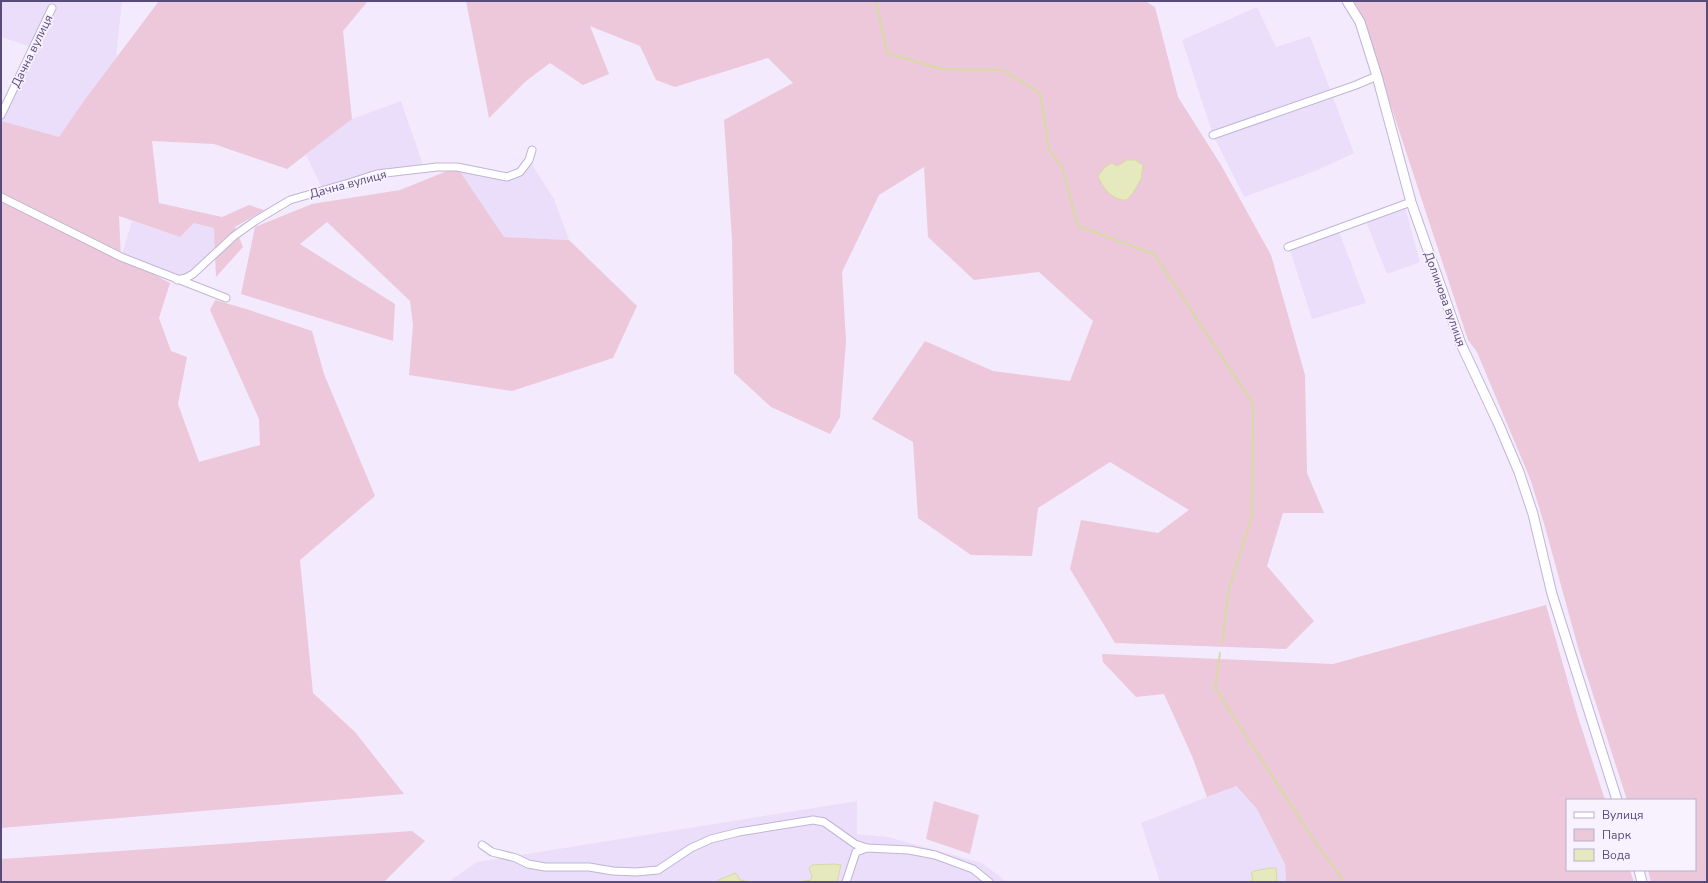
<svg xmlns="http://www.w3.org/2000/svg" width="1708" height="883" font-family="'Nunito Sans',sans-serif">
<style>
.residential{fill:#ebdefa}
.green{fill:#ecc8da}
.water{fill:#e6e8bd;stroke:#d7daa3}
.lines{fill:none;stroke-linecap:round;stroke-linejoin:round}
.stream{stroke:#d7daa3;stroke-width:2}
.minor-casing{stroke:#c0b5d5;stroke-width:9}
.tertiary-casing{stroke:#c0b5d5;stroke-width:11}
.minor{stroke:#fff;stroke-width:7}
.tertiary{stroke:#fff;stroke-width:9}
.labels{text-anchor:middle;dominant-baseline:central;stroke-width:3.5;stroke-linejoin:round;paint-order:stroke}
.street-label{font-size:12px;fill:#574c79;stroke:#f8f1ff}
</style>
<rect width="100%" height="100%" fill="#f4eafd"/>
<g class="residential">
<path d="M1 1H122L116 58 83 102 59 137 1 124V109L31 47 1 37Z"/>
<path d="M1257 7 1276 47 1310 36 1354 153 1318 170 1244 197 1213 135 1182 40Z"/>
<path d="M401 101 424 168 377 174 323 190 306 155 352 119Z"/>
<path d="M529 160 554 199 569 240 504 237 457 167 507 177 520 172Z"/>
<path d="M1405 207 1420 262 1387 274 1365 219Z"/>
<path d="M132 221 180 237 194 223 214 228 216 252 186 278 121 257Z"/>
<path d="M1338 229 1366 303 1312 319 1290 250Z"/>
<path d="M1235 786 1257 809 1285 864 1286 882H1160L1141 823Z"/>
<path d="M857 801V834L888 837 982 863 1007 882H448L477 862Z"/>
</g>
<g class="green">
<path d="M159 1H368L343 31 352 119 287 169 214 144 152 141 159 203 222 217 249 205 264 210 235 227 243 247 216 277 214 228 194 223 180 237 119 216 121 257 170 283 159 318 171 351 187 357 178 404 199 462 260 445 259 419 210 310 215 300 246 309 312 331 324 374 375 496 300 560 313 693 355 732 404 794 1 828V121L59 137 83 102Z"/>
<path d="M466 1H1145L1155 7 1178 97 1221 165 1271 255 1305 375 1307 473 1324 513H1283L1267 566 1314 621 1286 649 1115 643 1070 569 1081 520 1158 533 1189 510 1110 462 1038 508 1032 556 971 555 918 518 913 442 872 419 925 341 993 371 1070 381 1093 321 1039 272 974 280 928 237 924 167 879 195 842 272 846 341 840 417 830 434 771 407 734 373 732 239 724 120 793 83 768 58 675 87 656 80 640 46 590 26 609 74 583 85 550 63 526 81 489 118Z"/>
<path d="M1354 1H1707V882H1651L1648 870H1695V800H1627L1579 651 1545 527 1531 481 1477 352 1468 340 1361 15Z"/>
<path d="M457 167 504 237 569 240 637 306 613 358 512 391 409 375 413 325 410 301 327 222 300 244 395 304 393 341 241 294 255 227 312 204 400 190Z"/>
<path d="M1546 605 1578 717 1605 800H1567V870H1630L1634 882H1286L1285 864 1257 809 1236 786 1207 797 1192 756 1164 694 1136 697 1103 662 1102 654 1333 664Z"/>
<path d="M934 801 979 815 970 854 926 839Z"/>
<path d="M412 831 425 841 384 882H1V859Z"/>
</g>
<g class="water">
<path d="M1127 160H1135L1143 165 1141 179 1133 193 1127 200C1112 201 1103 188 1098 176L1105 167 1112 163 1117 166Z"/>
<path d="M834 864 841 865 837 882H799L811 880 812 877 809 868 812 865Z"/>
<path d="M1270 868H1276L1277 882H1251L1253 878 1251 873 1254 871Z"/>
<path d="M736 873 740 880 749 882H720L718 880Z"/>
</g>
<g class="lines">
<g class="stream">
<path d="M876 1 887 53 942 69 1002 70 1040 93 1049 150 1062 167 1078 226 1154 254 1253 404 1252 516 1229 589 1222 642"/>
<path d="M1220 653 1215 688 1315 842 1345 882"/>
</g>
<defs>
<g id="minor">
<path d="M1 115 52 8"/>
<path d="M1213 135 1356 85 1377 76"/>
<path d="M1 197 121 257 226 298"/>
<path d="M1288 247 1411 202"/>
<path d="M177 280 186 278 193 274 234 236 255 221 290 200 349 183 377 174 437 167H457L507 177 520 172 529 160 532 150"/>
<path d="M482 845 492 852 516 858 528 864 545 867H589L613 871 636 872 658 870 691 848 711 839 739 832 813 820 824 822 855 844 867 848"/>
<path d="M846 882 856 852 867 848 909 850 935 855 973 869 989 882"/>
</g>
<g id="tertiary">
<path d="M1347 1 1360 22 1377 76 1411 202 1461 344 1499 425 1519 472 1533 514 1552 594 1617 800"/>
<path d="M1639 870 1642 882"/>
</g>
</defs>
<use href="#minor" class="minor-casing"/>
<use href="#tertiary" class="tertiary-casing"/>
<use href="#minor" class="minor"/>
<use href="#tertiary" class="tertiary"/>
</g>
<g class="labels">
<g class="street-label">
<text transform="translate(32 51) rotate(-64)">Дачна вулиця</text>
<text transform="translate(348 184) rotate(-15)">Дачна вулиця</text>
<text transform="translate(1445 299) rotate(70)">Долинова вулиця</text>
</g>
</g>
<rect width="1708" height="883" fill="none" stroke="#574c79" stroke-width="4"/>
<rect x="1566" y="799" width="130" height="72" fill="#f8f1ff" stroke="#b8afc9"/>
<rect x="1574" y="812" width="20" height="6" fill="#ffffff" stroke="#b8afc9"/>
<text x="1602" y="819" font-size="12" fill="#574c79">Вулиця</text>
<rect x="1574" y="829" width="20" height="12" fill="#ecc8da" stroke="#b8afc9"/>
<text x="1602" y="839" font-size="12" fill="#574c79">Парк</text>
<rect x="1574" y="849" width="20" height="12" fill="#e6e8bd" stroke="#b8afc9"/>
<text x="1602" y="859" font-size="12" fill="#574c79">Вода</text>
</svg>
